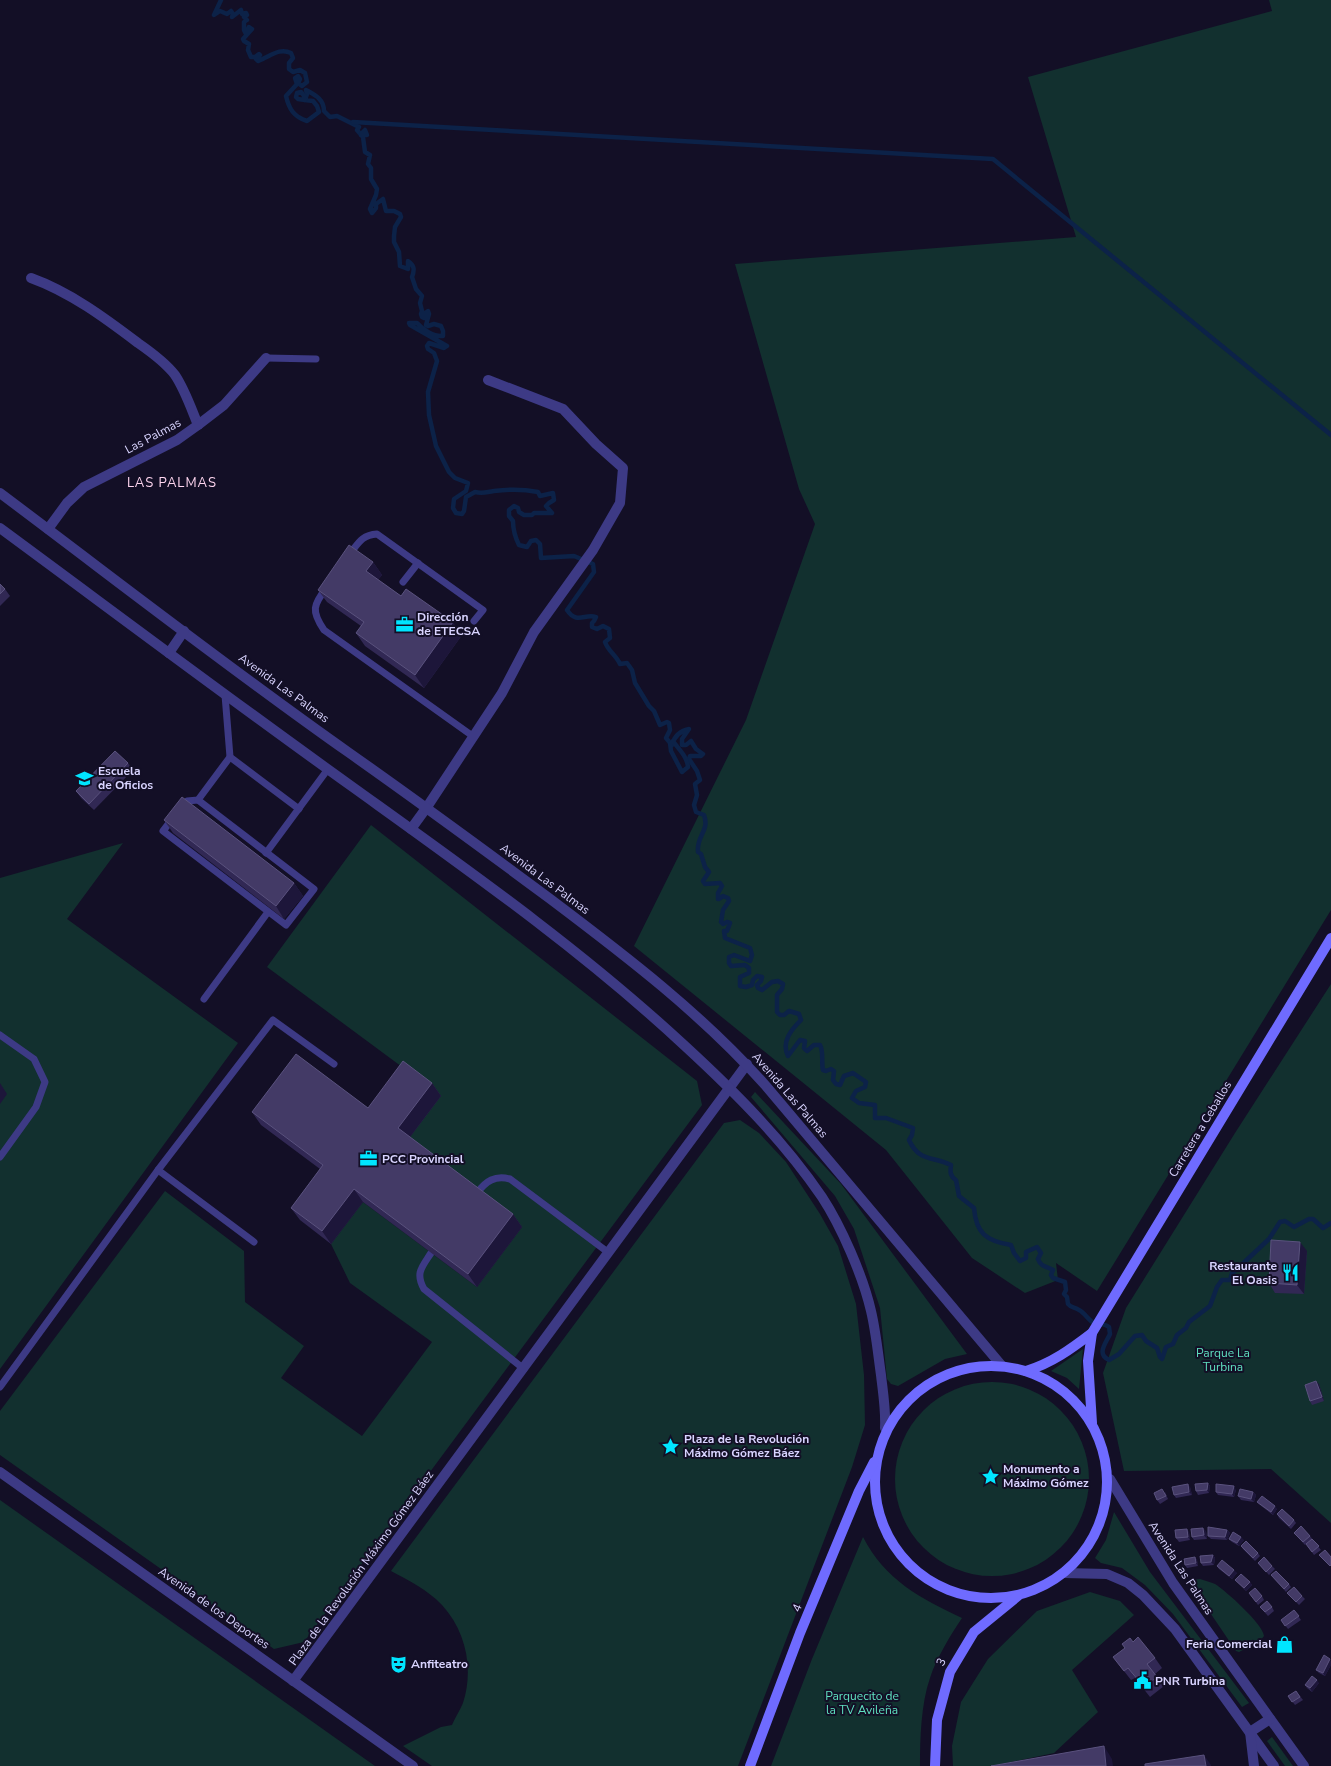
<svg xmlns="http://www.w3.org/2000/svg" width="1331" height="1766" font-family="'Nunito Sans',sans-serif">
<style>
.green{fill:#12302f}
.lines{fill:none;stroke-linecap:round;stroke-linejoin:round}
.stream{stroke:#0c2248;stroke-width:4.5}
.service{stroke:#3d3a85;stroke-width:7}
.minor{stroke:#3d3a85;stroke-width:10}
.tertiary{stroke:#3d3a85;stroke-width:10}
.secondary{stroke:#6f6bff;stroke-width:10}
.wall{fill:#312854}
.shaded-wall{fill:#1d163a}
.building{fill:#433a66;stroke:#5a527e}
.labels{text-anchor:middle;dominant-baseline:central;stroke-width:4;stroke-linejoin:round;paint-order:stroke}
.street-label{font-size:12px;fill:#d9d4ff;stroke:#130f26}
.poi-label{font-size:12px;font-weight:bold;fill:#d9d4ff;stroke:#130f26;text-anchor:start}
.park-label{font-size:12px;fill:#5fe0c0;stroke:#130f26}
.neighbourhood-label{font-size:13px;letter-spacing:1px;fill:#ffd6f0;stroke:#130f26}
</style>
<rect width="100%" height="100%" fill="#130f26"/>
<g class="green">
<path d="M1269 0H1331V910L1097 1291 1056 1263 1058 1280 1025 1293 972 1258 886 1150 634 946 746 720 815 524 799 489 735 264 1076 237 1028 77 1272 11Z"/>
<path d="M371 825 697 1081 702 1105 304 1642 274 1649 0 1455V1411L165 1191 244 1251 245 1302 304 1346 281 1378 362 1436 432 1342 350 1283 331 1244 363 1202 477 1287 522 1227 407 1141 440 1095 267 967Z"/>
<path d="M123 843 67 919 238 1043 0 1369V878Z"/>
<path d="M1331 984V1523L1271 1469 1124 1471 1103 1373 1126 1308 1235 1133Z"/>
<path d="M755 1092 841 1184 967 1354 945 1359 898 1386 891 1384 887 1379 880 1308 854 1229 835 1196 751 1097Z"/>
<path d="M740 1120 759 1133 786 1162 820 1214 838 1246 856 1304 864 1375 865 1425 852 1467 738 1766H432L403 1746 441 1727 452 1725C455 1718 460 1710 463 1703 474 1669 466 1631 442 1605 428 1590 408 1580 391 1571L724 1123Z"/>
<path d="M1083 1349 1079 1389 1067 1378 1051 1371Z"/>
<circle cx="992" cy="1479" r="97"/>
<path d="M0 1500 375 1766H0Z"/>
<path d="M1114 1512 1150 1572 1249 1703 1242 1707 1173 1614 1145 1585 1122 1568 1101 1563 1095 1558 1106 1540Z"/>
<path d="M863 1537C885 1580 920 1598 962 1618 951 1634 936 1659 930 1678 921 1704 920 1738 920 1766H771L812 1659Z"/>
<path d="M1200 1579C1205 1581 1211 1582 1215 1584 1226 1591 1263 1624 1264 1636L1260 1641 1239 1652 1236 1651 1190 1583 1192 1580Z"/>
<path d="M1090 1592 1120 1601 1134 1615 1072 1670 1098 1712 1054 1753 992 1766H953L952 1746 961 1702 988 1659 1037 1611Z"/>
<path d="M1272 1737 1293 1766H1285L1267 1741Z"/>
</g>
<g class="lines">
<g class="stream">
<path d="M221 0 214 15 220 11 227 14 231 11 233 14 232 17 241 10 242 14 246 13 247 15 244 17 247 20 244 22V30L246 34 249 27 252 29 243 39 244 41 249 44 248 50 251 57H255L259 54 260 55 256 59 258 61C270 57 279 47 291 53L293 58 289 63V69L293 72 300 70 305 73 307 82 302 86 298 83 286 96C289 109 294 117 307 121L319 112 317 106 313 101 305 100 307 94 306 90C315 95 324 99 324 111L330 117 337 116 359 127 357 130 363 137 365 152 370 155 368 164 371 168V179L377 189 376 195 370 209 372 213 376 208V204L383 199 386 211H394L400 214 401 217 395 227 394 236V242L399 252 400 266 408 269V261C414 265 415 269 412 277L416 289 422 296 420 303 422 311 421 314 422 317 424 318 425 313 428 311 429 314 426 325 428 326 434 324 441 326 443 331V336C434 337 423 330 417 323H409L410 325 447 346 444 348 429 343 427 346 428 349 434 353 437 361 428 392 429 415 436 446 449 472 455 478 468 483 466 491 454 499 453 508 456 513 462 514 464 511 466 497 475 492C483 494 486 492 494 491 509 489 523 489 538 492L540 496 553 493 554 500 549 503 546 506 552 513H534L532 515H524L519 512 518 508 514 506 509 510V516L513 521C513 530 515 537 519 545L527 547 531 541 536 540 540 544 541 558 574 556 593 564 594 572 567 610C577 625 585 613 596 617L594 621 592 623V627L597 629 603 626 609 629 610 638 605 642C608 651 616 655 620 664L627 663 632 670 635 683 649 706 654 711 660 725 667 722 669 723 670 730 666 738 672 745C674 737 680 731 689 729L682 739V745H686L691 741 696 749 703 754 701 756H690L689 759 697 771 700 780 695 784 697 795 694 805 696 812 704 815C710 831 696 836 698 852L701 854 705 867 709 872 703 881 705 884 720 883 722 886 718 893V899H719L723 896 728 898 729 901 723 910 721 922 723 924 727 922 730 923 727 931H724L725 938 750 948 752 955 750 961 734 955 729 957V963L731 966 745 965 749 968V973L740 977V986L746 987 752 985 753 980 757 976 762 977 761 981 757 985 758 988 762 990 772 982 778 981 783 984 782 989 777 995V1012L780 1015H784L789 1011 799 1014 801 1020C791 1030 781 1042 788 1056L800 1040 805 1041 804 1048 807 1051 814 1045H820C824 1052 821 1062 823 1070L826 1071 831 1069 834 1071 833 1080 836 1084 840 1085 844 1076 853 1073 866 1082 865 1087 856 1091 852 1098 859 1103 875 1105V1118H886L913 1128 912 1135 909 1140C919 1162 932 1156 951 1165 950 1172 950 1176 956 1180L959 1196 974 1208C976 1233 986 1241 1011 1245L1014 1253 1020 1261 1026 1258V1252L1037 1247 1041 1253 1038 1259C1041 1267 1046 1266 1053 1270L1051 1275 1053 1278 1065 1282 1066 1290 1064 1294 1067 1297 1068 1304C1071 1308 1075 1307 1079 1310 1085 1313 1088 1320 1094 1323 1099 1325 1104 1323 1109 1327L1110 1334C1106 1343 1096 1354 1109 1360L1119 1354 1135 1336 1142 1335 1146 1341 1157 1348 1160 1357 1162 1359 1166 1347 1173 1344 1177 1335 1186 1328 1189 1322 1210 1306 1217 1287 1222 1280H1230L1232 1273 1236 1270 1269 1239 1280 1222 1285 1221 1294 1227 1309 1219H1313L1323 1228 1331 1223"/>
<path d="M297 84 295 78 298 76 300 79 298 83"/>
<path d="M305 97 301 92 297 93 296 97 298 99 305 100"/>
<path d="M353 122 993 159 1331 435"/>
<path d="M361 134 365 130 367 135H361"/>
<path d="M670 743 671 751 682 772 688 767C687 756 679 750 673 741"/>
</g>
<g class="service">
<path d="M266 358 316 359"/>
<path d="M349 555C358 544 361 535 377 534L483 610 474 621"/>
<path d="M403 582 418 563"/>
<path d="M327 587C313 605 311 611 324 630L474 737"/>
<path d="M225 695 230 757 299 809"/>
<path d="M182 807 187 801 198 800 230 757"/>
<path d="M173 818 163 831 286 925 314 889 198 800"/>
<path d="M266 853 328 769"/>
<path d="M204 999 268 912"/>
<path d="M0 1035 34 1059 45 1082 36 1107 0 1157"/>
<path d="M158 1170 254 1242"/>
<path d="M477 1193C486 1181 495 1175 510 1179L609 1253"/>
<path d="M431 1253C422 1267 415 1273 424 1289L524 1369"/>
<path d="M0 1387 158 1170 273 1020 334 1064"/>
</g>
<g class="minor">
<path d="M31 278C70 292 105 318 138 343 151 352 165 362 175 375 185 390 191 408 198 425"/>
<path d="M48 529 67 503 84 487 177 440 198 425 224 405 266 358"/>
<path d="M411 829 427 807 502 693 534 632 593 550 620 503 623 468 596 444 563 409 488 380"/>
<path d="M293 1681 747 1064"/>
</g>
<g class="tertiary">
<path d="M0 493C116 580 230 669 348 752 416 800 483 849 549 898 626 956 702 1014 766 1086L1002 1366"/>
<path d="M0 528C118 615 235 703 354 788 468 870 583 951 685 1046 735 1092 783 1140 822 1197 841 1226 863 1276 871 1311 876 1332 878 1354 881 1375 883 1393 886 1410 885 1428"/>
<path d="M169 653 184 631"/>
<path d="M0 1472 413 1766"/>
<path d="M1110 1479 1173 1583 1304 1766"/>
<path d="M1064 1573 1107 1574 1128 1583 1143 1595 1175 1629 1274 1766"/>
<path d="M1254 1766 1250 1732 1270 1719"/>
</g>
<g class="secondary">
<circle cx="991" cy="1482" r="116"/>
<path d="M1026 1371C1052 1363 1071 1349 1092 1333L1331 938"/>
<path d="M1092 1423 1088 1361 1092 1333"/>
<path d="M750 1766 800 1633 859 1491 874 1462"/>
<path d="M935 1766 937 1720 950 1672 974 1632 1018 1596"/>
</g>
</g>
<g class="wall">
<path d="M373 562 382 575 378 580 401 596 462 635 424 688 365 646 356 633 361 626 327 602 318 590Z"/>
<path d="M0 584 5 589 10 596 0 606Z"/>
<path d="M128 763 133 770 94 810 81 798 76 791Z"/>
<path d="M164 820 294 883 303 896 284 919 173 833Z"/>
<path d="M432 1083 441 1096 410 1137 513 1214 522 1227 477 1287 363 1202 331 1244 300 1220 291 1208 320 1169 261 1125 252 1112 368 1108Z"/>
<path d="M1307 1251 1304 1294 1275 1293 1269 1283Z"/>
<path d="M1319 1384 1324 1401 1312 1405 1310 1401Z"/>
<path d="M1208 1483 1210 1486 1209 1493 1198 1495 1196 1491Z"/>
<path d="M1190 1487 1192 1495 1176 1498 1174 1495Z"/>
<path d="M1236 1490 1234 1497 1218 1495 1216 1492Z"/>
<path d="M1165 1492 1168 1499 1160 1504 1157 1500Z"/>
<path d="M1253 1492 1256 1495 1254 1502 1241 1500 1238 1496Z"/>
<path d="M1257 1502 1277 1509 1273 1515 1260 1505Z"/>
<path d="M1277 1514 1294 1520 1296 1523 1291 1529 1279 1518Z"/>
<path d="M1227 1530 1230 1533 1227 1540 1211 1539 1208 1536Z"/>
<path d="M1206 1531 1207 1539 1194 1540 1192 1537Z"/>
<path d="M1189 1532 1190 1540 1179 1542 1176 1538Z"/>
<path d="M1294 1533 1310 1536 1321 1550 1314 1555 1306 1544 1305 1545Z"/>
<path d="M1229 1539 1244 1540 1239 1546 1232 1542Z"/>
<path d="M1241 1546 1258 1553 1260 1556 1255 1561 1243 1549Z"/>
<path d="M1213 1555 1215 1558 1214 1565 1203 1566 1201 1563Z"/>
<path d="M1195 1557 1197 1560 1198 1566 1187 1568 1185 1565Z"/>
<path d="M1258 1563 1272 1566 1275 1569 1269 1575Z"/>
<path d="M1217 1566 1237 1573 1232 1579 1219 1569Z"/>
<path d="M1271 1575 1289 1584 1291 1587 1286 1592Z"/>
<path d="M1235 1580 1250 1582 1252 1585 1246 1591Z"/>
<path d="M1249 1593 1262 1596 1264 1600 1258 1605Z"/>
<path d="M1287 1593 1302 1596 1305 1599 1299 1605Z"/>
<path d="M1260 1607H1272L1274 1611 1268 1616Z"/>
<path d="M1294 1610 1301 1620 1288 1629 1281 1620Z"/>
<path d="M1113 1657 1155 1658 1162 1668 1155 1674 1164 1686 1150 1697 1135 1678 1131 1680Z"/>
<path d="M1330 1659 1331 1665 1325 1676 1319 1673 1316 1670Z"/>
<path d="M1319 1683 1312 1692 1307 1688 1305 1685Z"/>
<path d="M1296 1691 1303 1700 1295 1705 1288 1696Z"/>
</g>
<g class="shaded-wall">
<path d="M373 562 382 575 375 584 366 571Z"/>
<path d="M453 622 462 635 424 688 415 675Z"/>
<path d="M294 883 303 896 284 919 276 906Z"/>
<path d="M0 1083 7 1094 0 1104Z"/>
<path d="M432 1083 441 1096 407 1141 398 1128Z"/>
<path d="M354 1189 363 1202 331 1244 322 1231Z"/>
<path d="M513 1214 522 1227 477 1287 468 1274Z"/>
<path d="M1300 1242 1307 1251 1304 1294 1297 1285Z"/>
<path d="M1316 1381 1319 1384 1324 1401 1322 1397Z"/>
<path d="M1208 1483 1210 1486 1209 1493 1207 1490Z"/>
<path d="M1188 1484 1190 1487 1192 1495 1189 1492Z"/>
<path d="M1234 1486 1236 1490 1234 1497 1232 1494Z"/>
<path d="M1253 1492 1256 1495 1254 1502 1251 1499Z"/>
<path d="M1275 1506 1277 1509 1273 1515 1271 1512Z"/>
<path d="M1203 1528 1206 1531 1207 1539 1204 1535Z"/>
<path d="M1187 1529 1189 1532 1190 1540 1188 1537Z"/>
<path d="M1227 1530 1230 1533 1227 1540 1225 1537Z"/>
<path d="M1241 1537 1244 1540 1239 1546 1237 1543Z"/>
<path d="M1213 1555 1215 1558 1214 1565 1211 1562Z"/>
<path d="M1195 1557 1197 1560 1198 1566 1196 1563Z"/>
<path d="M1234 1570 1237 1573 1232 1579 1229 1576Z"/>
<path d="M1250 1582 1252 1585 1246 1591 1244 1588Z"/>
<path d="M1330 1659 1331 1665 1325 1676 1323 1673Z"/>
<path d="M1317 1680 1319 1683 1312 1692 1310 1688Z"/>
<path d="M1104 1746 1112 1759 1113 1766H1106Z"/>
<path d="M1204 1755 1211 1765V1766H1206Z"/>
</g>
<g class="building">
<path d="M349 545 373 562 366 571 401 596 406 589 453 622 415 675 356 633 364 622 318 590Z"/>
<path d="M0 584 5 589 0 594Z"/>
<path d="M115 751 128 763 89 804 76 791Z"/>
<path d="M182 797 294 883 276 906 164 820Z"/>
<path d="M296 1054 368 1108 403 1061 432 1083 398 1128 513 1214 468 1274 354 1189 322 1231 291 1208 323 1165 252 1112Z"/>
<path d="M1271 1240 1300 1242 1297 1285 1269 1283Z"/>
<path d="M1316 1381 1322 1397 1310 1401 1305 1385Z"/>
<path d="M1208 1483 1207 1490 1196 1491 1195 1484Z"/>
<path d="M1188 1484 1189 1492 1174 1495 1172 1487Z"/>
<path d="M1216 1484 1234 1486 1232 1494 1216 1492Z"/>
<path d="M1162 1489 1166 1496 1157 1500 1154 1493Z"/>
<path d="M1240 1489 1253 1492 1251 1499 1238 1496Z"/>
<path d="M1262 1496 1275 1506 1271 1512 1257 1502Z"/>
<path d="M1282 1509 1294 1520 1289 1526 1277 1514Z"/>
<path d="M1301 1526 1310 1536 1303 1542 1294 1533Z"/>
<path d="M1208 1527 1227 1530 1225 1537 1208 1536Z"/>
<path d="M1203 1528 1204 1535 1192 1537 1191 1529Z"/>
<path d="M1187 1529 1188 1537 1176 1538 1175 1530Z"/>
<path d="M1233 1532 1241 1537 1237 1543 1229 1539Z"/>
<path d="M1312 1539 1319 1546 1312 1552 1306 1544Z"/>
<path d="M1246 1541 1258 1553 1253 1558 1241 1546Z"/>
<path d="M1325 1550 1331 1557V1565L1330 1566 1319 1555Z"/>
<path d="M1213 1555 1211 1562 1201 1563 1200 1556Z"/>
<path d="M1195 1557 1196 1563 1185 1565 1184 1559Z"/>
<path d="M1264 1557 1272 1566 1266 1572 1258 1563Z"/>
<path d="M1222 1560 1234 1570 1229 1576 1217 1566Z"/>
<path d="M1276 1571 1289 1584 1284 1589 1271 1575Z"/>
<path d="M1241 1574 1250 1582 1244 1588 1235 1580Z"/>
<path d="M1294 1587 1302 1596 1296 1602 1287 1593Z"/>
<path d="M1255 1588 1262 1596 1256 1602 1249 1593Z"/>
<path d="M1267 1601 1272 1607 1265 1612 1260 1607Z"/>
<path d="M1294 1610 1299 1616 1285 1626 1281 1620Z"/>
<path d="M1138 1637 1155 1658 1147 1664 1157 1677 1144 1687 1128 1668 1124 1671 1113 1657 1125 1648 1122 1644 1130 1638 1133 1642Z"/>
<path d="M1324 1655 1330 1659 1323 1673 1316 1670Z"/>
<path d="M1312 1676 1317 1680 1310 1688 1305 1685Z"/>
<path d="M1296 1691 1300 1697 1292 1702 1288 1696Z"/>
<path d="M1104 1746 1106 1766H991Z"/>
<path d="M1204 1755 1206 1766H1145V1764Z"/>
</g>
<defs>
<symbol id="office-bare" viewBox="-9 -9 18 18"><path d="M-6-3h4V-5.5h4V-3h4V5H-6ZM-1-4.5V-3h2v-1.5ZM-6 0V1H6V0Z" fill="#00e5ff" stroke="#130f26" stroke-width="2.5" paint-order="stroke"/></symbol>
<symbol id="school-bare" viewBox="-9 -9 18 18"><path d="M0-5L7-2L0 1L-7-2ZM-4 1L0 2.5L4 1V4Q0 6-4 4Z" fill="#00e5ff" stroke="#130f26" stroke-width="2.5" paint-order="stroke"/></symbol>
<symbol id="restaurant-bare" viewBox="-9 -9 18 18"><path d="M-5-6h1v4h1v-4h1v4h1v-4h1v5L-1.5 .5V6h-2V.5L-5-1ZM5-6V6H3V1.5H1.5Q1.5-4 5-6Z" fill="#00e5ff" stroke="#130f26" stroke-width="2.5" paint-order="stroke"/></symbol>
<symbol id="sight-bare" viewBox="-9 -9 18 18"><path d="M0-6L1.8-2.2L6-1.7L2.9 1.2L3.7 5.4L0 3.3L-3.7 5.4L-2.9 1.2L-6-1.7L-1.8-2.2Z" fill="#00e5ff" stroke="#130f26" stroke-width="2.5" paint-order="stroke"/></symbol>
<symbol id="shop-bare" viewBox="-9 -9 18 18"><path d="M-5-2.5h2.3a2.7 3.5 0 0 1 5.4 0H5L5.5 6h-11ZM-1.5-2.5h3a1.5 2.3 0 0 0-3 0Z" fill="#00e5ff" stroke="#130f26" stroke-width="2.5" paint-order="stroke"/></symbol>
<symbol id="theatre-bare" viewBox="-9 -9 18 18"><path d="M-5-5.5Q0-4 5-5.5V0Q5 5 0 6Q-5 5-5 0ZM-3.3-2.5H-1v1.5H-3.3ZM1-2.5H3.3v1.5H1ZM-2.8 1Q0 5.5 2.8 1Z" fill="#00e5ff" stroke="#130f26" stroke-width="2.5" paint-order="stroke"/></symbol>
<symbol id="civic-bare" viewBox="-9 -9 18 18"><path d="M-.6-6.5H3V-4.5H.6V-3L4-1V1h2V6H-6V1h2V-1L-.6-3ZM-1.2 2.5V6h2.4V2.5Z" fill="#00e5ff" stroke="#130f26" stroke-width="2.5" paint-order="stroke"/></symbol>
</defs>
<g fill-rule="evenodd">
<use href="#office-bare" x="392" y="612" width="25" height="25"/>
<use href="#school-bare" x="72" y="766" width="25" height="25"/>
<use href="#office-bare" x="356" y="1146" width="25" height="25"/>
<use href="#restaurant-bare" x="1278" y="1260" width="25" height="25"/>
<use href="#sight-bare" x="658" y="1434" width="25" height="25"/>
<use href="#sight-bare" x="978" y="1464" width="25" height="25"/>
<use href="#shop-bare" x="1272" y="1632" width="25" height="25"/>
<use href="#theatre-bare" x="386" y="1652" width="25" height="25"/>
<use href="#civic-bare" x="1130" y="1668" width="25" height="25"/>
</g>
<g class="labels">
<g class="street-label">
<text transform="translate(153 436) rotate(-28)">Las Palmas</text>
<text transform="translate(284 688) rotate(36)">Avenida Las Palmas</text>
<text transform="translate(545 879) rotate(37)">Avenida Las Palmas</text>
<text transform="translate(790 1095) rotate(49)">Avenida Las Palmas</text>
<text transform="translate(1200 1129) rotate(-59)">Carretera a Ceballos</text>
<text transform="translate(361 1568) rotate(-54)">Plaza de la Revolución Máximo Gómez Báez</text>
<text transform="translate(1181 1568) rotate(57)">Avenida Las Palmas</text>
<text transform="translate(214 1608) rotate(35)">Avenida de los Deportes</text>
<text transform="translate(797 1608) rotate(-67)">4</text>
<text transform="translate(941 1662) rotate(-63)">3</text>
</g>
<g class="poi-label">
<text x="417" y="617">Dirección<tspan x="417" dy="14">de ETECSA</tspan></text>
<text x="98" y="771">Escuela<tspan x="98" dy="14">de Oficios</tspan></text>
<text x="382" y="1159">PCC Provincial</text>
<text x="1277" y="1266" text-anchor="end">Restaurante<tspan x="1277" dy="14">El Oasis</tspan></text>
<text x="684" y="1439">Plaza de la Revolución<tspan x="684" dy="14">Máximo Gómez Báez</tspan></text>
<text x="1003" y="1469">Monumento a<tspan x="1003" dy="14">Máximo Gómez</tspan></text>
<text x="1272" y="1644" text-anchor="end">Feria Comercial</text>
<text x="411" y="1664">Anfiteatro</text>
<text x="1155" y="1681">PNR Turbina</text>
</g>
<g class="park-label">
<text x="1223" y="1353">Parque La<tspan x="1223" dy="14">Turbina</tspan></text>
<text x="862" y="1696">Parquecito de<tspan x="862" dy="14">la TV Avileña</tspan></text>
</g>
<g class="neighbourhood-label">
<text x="172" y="483">LAS PALMAS</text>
</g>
</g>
</svg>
